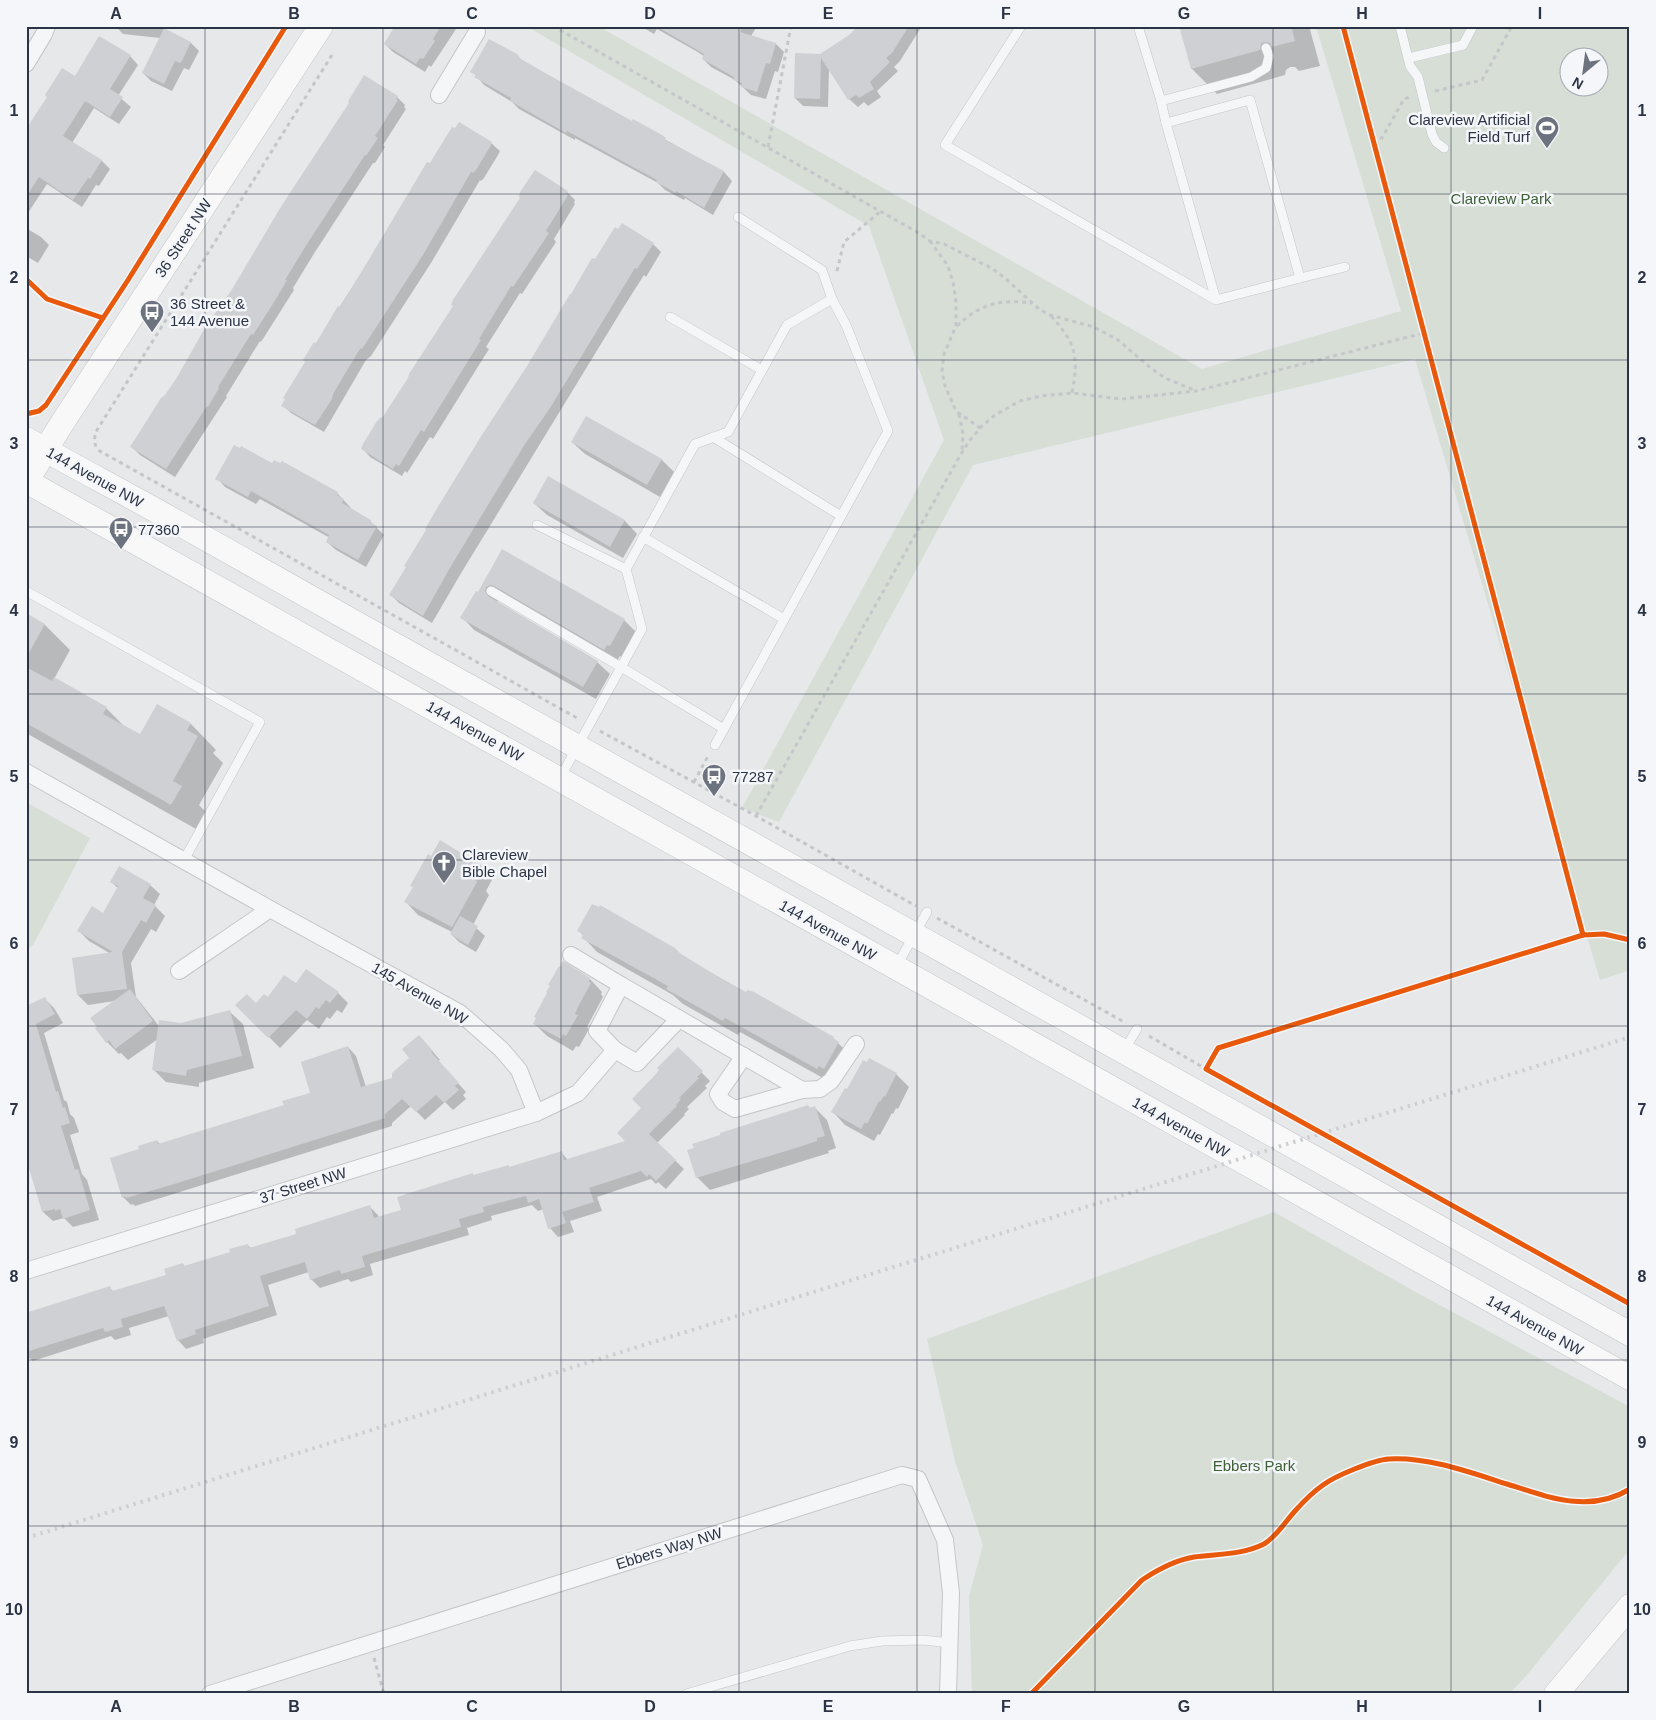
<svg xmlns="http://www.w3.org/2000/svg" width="1656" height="1720" font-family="Arial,sans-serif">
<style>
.green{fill:#d6ded6;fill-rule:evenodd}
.shadow{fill:#0003}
.building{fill:#ced0d3}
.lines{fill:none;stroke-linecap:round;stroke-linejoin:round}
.lane-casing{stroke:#c4c6c8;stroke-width:10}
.street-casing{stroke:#c4c6c8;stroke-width:18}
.secondary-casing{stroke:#c4c6c8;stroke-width:25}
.path{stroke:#c5c6ca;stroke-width:3;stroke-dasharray:4 4;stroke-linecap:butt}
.lane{stroke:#f5f6f7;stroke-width:9}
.street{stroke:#f5f6f7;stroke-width:16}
.secondary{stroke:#f8f8f8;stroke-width:24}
.rail{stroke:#cecfd2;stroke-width:4;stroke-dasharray:2.5 5;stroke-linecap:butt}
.cycleway-casing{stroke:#f4f6f9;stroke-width:8}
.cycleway{stroke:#e8590c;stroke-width:5}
.grid{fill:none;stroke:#2b3445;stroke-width:1;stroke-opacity:0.55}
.labels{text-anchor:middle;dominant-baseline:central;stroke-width:5;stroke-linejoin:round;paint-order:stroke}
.poi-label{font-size:15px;fill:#2b3445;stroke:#f4f6f9;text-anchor:start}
.park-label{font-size:15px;fill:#3f6138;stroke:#f4f6f9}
.street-label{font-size:15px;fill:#2b3445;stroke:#f4f6f9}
.neatline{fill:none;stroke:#2b3445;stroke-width:2}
.grid-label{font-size:16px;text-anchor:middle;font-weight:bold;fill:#2b3445}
</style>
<rect width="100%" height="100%" fill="#e6e8ea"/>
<g class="green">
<path d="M526 26H598L1202 369 1401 311 1316 26H1630V970L1600 980 1415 359 973 465 779 822 742 808 944 440 869 226ZM1568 58H1598V88H1568Z"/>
<path d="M26 802 90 838 33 945 26 949Z"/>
<path d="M1274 1212 1421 1295 1630 1407V1549L1526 1676 1509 1694H972L969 1596 983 1545 955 1461 927 1339Z"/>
</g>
<g class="shadow">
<path d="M115 26H165V30L191 43 199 51 189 70 184 68 172 91 151 81 143 73 160 38 123 34Z"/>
<path d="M395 26H458L431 67 429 65 425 72 393 52 385 44Z"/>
<path d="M640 26H754L756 28 751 36 776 44 784 52 778 72 775 71 766 99 751 95 735 80 711 67 703 59 704 56 696 51 657 29 654 34Z"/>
<path d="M860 26H922L900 61 894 67 898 71 877 91 881 97 868 106 864 102 858 107 849 99 829 68 828 107 803 106 795 98 821 55 850 36Z"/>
<path d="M1180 26H1309L1320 66 1299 71 1295 67H1290L1286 70 1285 75 1217 94 1192 69Z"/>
<path d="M130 56 138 65 118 96 131 107 119 124 94 108 72 143 102 161 110 169 99 186 96 185 82 207 47 184 26 216V131L75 78Z"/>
<path d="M522 61 724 172 732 181 713 215 685 198 684 200 665 190 658 183 575 138V140L519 109 512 102 484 85 472 71Z"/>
<path d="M397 97 405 105 404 107 406 109 383 145 385 147 375 163H373L315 252 293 288 294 290 261 342 260 341 226 396 227 397 175 477 140 455 132 447Z"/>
<path d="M491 143 500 151 498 155 484 178 481 181 480 180 431 263 371 356 366 360 324 432 291 413 283 405 316 344 430 165Z"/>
<path d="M567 192 575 200 574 203 575 204 554 239 556 242 522 294 520 293 486 347 489 349 433 439 430 437 407 473 405 471 402 476 370 457 362 448 383 420Z"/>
<path d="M623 224 653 244 661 252 646 277 644 275 623 308 460 575 432 623 399 603 391 595 595 261Z"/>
<path d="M26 228 41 237 49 245 38 263 26 256Z"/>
<path d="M586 417 662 460 674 472 660 497 585 454 572 442Z"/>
<path d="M272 464 337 493 351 508 350 509 370 521 384 535 366 567 336 550 327 542 330 538 260 499 256 504 225 487 217 478Z"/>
<path d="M548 478 625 521 637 534 623 558 547 515 534 503Z"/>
<path d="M502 551 624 620 637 633 623 658 620 656 617 661 498 600 497 603 597 662 610 674 596 699 474 630 462 617 478 593Z"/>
<path d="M26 615 45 625 70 650 54 679 106 708 126 728 140 736 157 705 191 724 216 750 213 753 223 763 199 805 206 812 196 829 26 733Z"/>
<path d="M440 842 481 866 493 878 486 891 489 895 473 925 485 936 476 952 459 942 451 934 452 932 418 915 406 902Z"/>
<path d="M111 882 150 885 160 894 154 905 165 916 156 932 151 929 131 963 136 997 159 1026 181 1024 230 1012 243 1024 254 1068 199 1083V1087L166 1082 153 1069 158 1039 128 1060 121 1053 119 1054 107 1042 115 1001 88 1005 78 995 111 954 89 941 79 931 103 914 118 888Z"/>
<path d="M578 930 681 956 747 993H753L833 1038 853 1058 832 1083 740 1032 738 1035 683 1004 673 995 597 952 583 937 584 936Z"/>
<path d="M590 979 602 992 601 994 603 997 587 1027 589 1029 579 1047 576 1046 573 1051 547 1036 534 1023Z"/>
<path d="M296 985 338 993 348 1003 342 1013 337 1010 330 1019 327 1017 319 1029 307 1020 280 1048 237 1005 256 1004Z"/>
<path d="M45 999 54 1008 63 1023 44 1033 64 1100 67 1102 70 1114 74 1118 79 1132 70 1135 82 1174 87 1180 99 1220 73 1227 64 1218 53 1221 43 1212 26 1157V1009Z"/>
<path d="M427 1045 440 1060 438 1061 466 1092 463 1095 466 1099 453 1110 445 1102 425 1120 411 1106 392 1123V1126L135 1206 133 1204 131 1205 123 1197 140 1150 157 1141 160 1144 285 1106 312 1094 348 1047 356 1056 366 1087 394 1079Z"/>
<path d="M678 1049 710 1081 705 1086 707 1088 687 1107 689 1109 684 1114 685 1115 657 1143 684 1169 666 1189 658 1182 656 1184 651 1179 597 1197 602 1211 570 1221 574 1232 558 1237 550 1228 544 1209 538 1211 532 1205 491 1216 492 1220 467 1228 469 1235 370 1264 373 1275 351 1282 348 1279 320 1288 311 1279 309 1272 268 1285 277 1315 203 1339 204 1343 186 1349 178 1340 169 1316 129 1328 131 1335 115 1340 111 1336 33 1361 26 1355V1313L110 1288 114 1292 167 1275 183 1264 185 1267 231 1253 247 1245 252 1249 298 1235 369 1206 378 1215 379 1218 403 1210 474 1176 509 1168 561 1152 568 1160 627 1142 656 1076Z"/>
<path d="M896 1074 909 1087 898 1109 896 1108 893 1114 892 1113 880 1135 878 1134 874 1141 845 1125 833 1112 848 1091Z"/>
<path d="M808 1106 811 1109 815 1108 827 1120 836 1148 828 1151 829 1153 710 1190 697 1177Z"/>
</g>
<g class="building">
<path d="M395 26H441L433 39 435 41 423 59 420 58 416 64 384 44Z"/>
<path d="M656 26H744L740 32 776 43 770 64 766 63 757 92 741 87 742 83 733 80 734 77 702 59 704 54Z"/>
<path d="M858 26H909L892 53 886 58 890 62 870 82 874 89 859 98 856 95 848 100 821 58 820 99 794 98 795 53 820 54 849 35Z"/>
<path d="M1179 26H1291L1295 41 1272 47 1270 43 1264 42 1261 44 1260 50 1191 69Z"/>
<path d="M164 28 191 42 181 63 175 61 164 84 142 73Z"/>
<path d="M99 36 131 55 110 89 123 97 110 117 85 101 63 136 102 160 90 179 88 178 73 200 39 177 26 197V129L47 97 45 95 62 68 75 76Z"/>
<path d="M489 39 517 54 521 59 547 74 632 121 633 119 662 135 666 138 665 140 724 171 704 208 676 191V193L656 182 657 180 567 131 566 133 510 101 511 98 474 77 476 75 470 72Z"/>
<path d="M364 75 398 96 396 99 398 100 375 136 378 138 366 156 365 155 307 244 285 280H287L276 299 253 335 251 334 218 387 219 388 208 407 207 406 166 469 130 447 161 398 165 395 176 379 206 326 231 291 282 205 349 103 348 102 350 98Z"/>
<path d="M459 122 492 142 490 147 476 170 473 173 471 172 423 255 362 349 361 348 358 352 333 394 332 399 315 425 281 406 285 399 283 398 305 362 303 360 314 342 316 343 338 306 340 307 362 271 427 162 430 163 452 127 455 128Z"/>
<path d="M535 170 568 191 566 194 568 195 546 231 549 233 513 287 511 286 479 339 481 340 424 432 421 430 399 466 396 464 393 469 361 449 363 444 377 421 381 417 382 418 408 378 409 374 453 306 451 305 453 300 520 198 519 197 520 192Z"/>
<path d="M622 223 654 243 637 269 635 268 550 408 525 444 451 566 423 616 389 595 406 567 404 566 426 530 425 529 436 510 480 438 527 366 570 294H571L592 258 595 259 615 227 618 229Z"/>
<path d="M586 416 662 459 647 485 571 442Z"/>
<path d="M234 445 240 448 241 446 272 463 274 460 280 463 282 461 338 492 337 495 344 499 342 503 371 520 370 522 377 526 358 560 326 542 329 535 251 491 248 497 215 479Z"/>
<path d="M548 476 625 520 610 547 533 503Z"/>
<path d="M502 549 625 619 610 646 607 645 604 650 494 586 491 585 486 587 485 591 488 596 598 661 583 687 460 618 476 591 478 592Z"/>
<path d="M26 613 45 624 26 658Z"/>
<path d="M26 667 52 681 54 677 107 707 103 714 140 734 157 704 191 723 187 730 198 736 173 781 182 786 171 805 26 723Z"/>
<path d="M440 840 481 865 475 877 477 882 452 927 404 902 413 887 410 886 428 854 431 856Z"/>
<path d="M119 866 151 884 143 898 156 905 146 923 141 920 122 952 127 989 77 995 72 958 113 952 77 931 92 906 103 913 118 886 110 882Z"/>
<path d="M592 904 599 907 600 905 675 948 681 954 722 979 746 992 747 990 754 992 834 1037 833 1038 839 1042 824 1069 819 1066 817 1069 725 1018 723 1021 666 989 668 986 581 938 583 934 577 931Z"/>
<path d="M460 916 478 926 468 945 450 934Z"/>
<path d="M563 961 590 978 589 982 591 983 578 1007 575 1014 578 1015 566 1036 563 1034 561 1039 533 1024 536 1018 534 1017 547 993 546 992 550 986 548 985 559 966 560 967Z"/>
<path d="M306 969 339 992 330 1003 326 1000 319 1009 316 1007 307 1019 296 1010 268 1038 235 1005 247 994 256 1003 264 994 268 997 284 975 296 983Z"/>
<path d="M130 989 153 1021 115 1049 109 1040 106 1043 95 1028 97 1027 90 1018Z"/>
<path d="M45 997 55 1014 36 1024 56 1092 58 1091 63 1108 65 1107 70 1123 61 1126 75 1170 78 1169 90 1210 63 1219 60 1209 55 1211V1209L42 1212 26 1158V1006Z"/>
<path d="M230 1010 242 1056 187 1070 186 1076 152 1070 159 1020 181 1023Z"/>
<path d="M419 1035 433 1051 431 1052 459 1083 455 1086 459 1090 444 1103 436 1095 416 1112 402 1099 384 1115 385 1118 171 1185 126 1198 125 1196 122 1198 110 1158 139 1149 138 1146 157 1140 158 1144 284 1105 282 1101 310 1093 301 1062 348 1046 361 1087 392 1078V1073L409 1058 402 1049Z"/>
<path d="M678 1047 703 1071 697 1077 699 1078 679 1098 681 1099 676 1105 677 1106 649 1134 676 1160 656 1181 649 1174 647 1177 641 1171 589 1188 594 1202 562 1212 566 1223 548 1229 539 1199 528 1203 526 1196 483 1207 484 1212 459 1219 461 1227 362 1256 365 1267 341 1274 340 1270 310 1280 305 1262 260 1276 269 1306 195 1330 196 1334 177 1341 164 1306 121 1319 123 1327 105 1332 103 1328 26 1352V1313L110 1286 112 1291 166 1275 164 1269 183 1263 184 1266 230 1252 229 1249 248 1244 249 1248 296 1234 295 1229 370 1205 374 1218 401 1210 397 1197 473 1173V1175L509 1165V1167L562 1151 564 1160 625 1141 617 1133 641 1108 632 1099 655 1075 659 1070 657 1068Z"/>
<path d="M869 1058 897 1073 885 1097 884 1096 880 1102 879 1101 867 1124 865 1122 861 1129 831 1112 845 1088 847 1089 863 1060 867 1062Z"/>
<path d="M808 1105 809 1108 815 1106 825 1136 817 1138V1141L799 1147 696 1178 687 1150 694 1148 692 1144 720 1135V1133Z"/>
</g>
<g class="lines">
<defs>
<g id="lane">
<path d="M1021 26 945 145 1216 300 1300 278 1250 100 1166 123 1216 300"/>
<path d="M1138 26 1161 101 1251 77 1266 68 1269 56 1266 48"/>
<path d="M1400 26 1410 66 1418 77 1432 134 1436 142 1444 148"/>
<path d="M1409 58 1463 45 1473 26"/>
<path d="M1161 101 1166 123"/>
<path d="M738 217 822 270 832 299"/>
<path d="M1300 278 1345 267"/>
<path d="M670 317 762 370"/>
<path d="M713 437 841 516"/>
<path d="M537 525 626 569"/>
<path d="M643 537 784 619"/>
<path d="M26 591 260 722 184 860"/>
<path d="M491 591 621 667 724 729"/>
<path d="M560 778 642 629 626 569 695 444 728 432 787 325 832 299 846 325 888 431 715 745"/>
<path d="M896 967 927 912"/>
<path d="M1123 1052 1137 1029"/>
<path d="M686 1694 850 1646 882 1641 923 1640 950 1643"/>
</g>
<g id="street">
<path d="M26 64 44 34 47 26"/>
<path d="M439 95 477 32"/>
<path d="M26 772 270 909 460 1013 501 1049 519 1070 536 1113"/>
<path d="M571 955 621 985"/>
<path d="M179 971 270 909"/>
<path d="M615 1050 637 1063 679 1019"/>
<path d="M744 1056 718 1094 723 1102 735 1109 802 1090"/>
<path d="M26 1271 536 1113 578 1093 615 1050 597 1031 621 985 802 1090 820 1089 831 1081 856 1044"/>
<path d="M210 1694 902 1475 918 1479 945 1540 951 1593 948 1694"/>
</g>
<g id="secondary">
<path d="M26 439C77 468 129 495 180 524 662 796 1145 1066 1630 1334"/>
<path d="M26 481 1630 1378"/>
<path d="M26 482 59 428 321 26"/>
<path d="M1556 1694 1630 1606"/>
</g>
</defs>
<use href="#lane" class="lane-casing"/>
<use href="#street" class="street-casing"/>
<use href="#secondary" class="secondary-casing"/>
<g class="path">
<path d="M553 26 917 232 930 241 944 244 993 269 1006 279 1039 309 1050 315 1094 327 1118 340 1152 369 1165 378 1194 390"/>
<path d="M332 55 97 430C94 438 93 442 98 450L577 718"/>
<path d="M1435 91 1482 80 1512 26"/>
<path d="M1372 140 1382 138 1404 99 1410 97"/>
<path d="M768 147 791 26"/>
<path d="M930 241 948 266 953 282 956 301V326L944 354 942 371 945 386 956 411 980 428"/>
<path d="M837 271 844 242 881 211"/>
<path d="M1051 316C1076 343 1079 357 1072 393"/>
<path d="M957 326C980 304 999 299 1031 303"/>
<path d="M959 414 963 434 962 452"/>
<path d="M600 731 756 816 916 906"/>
<path d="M694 782 708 756"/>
<path d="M756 816 961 454 970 440 982 426 995 415 1020 401 1041 396 1072 393 1121 399 1196 391 1424 333"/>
<path d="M937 918 1126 1023"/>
<path d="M1149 1036 1206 1069"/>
<path d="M374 1658 384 1694"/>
</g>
<use href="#lane" class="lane"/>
<use href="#street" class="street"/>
<use href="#secondary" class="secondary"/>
<path class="rail" d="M26 1538 1630 1037"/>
<defs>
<g id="cycleway">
<path d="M1343 26 1583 935 1604 934 1630 940"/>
<path d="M26 279 47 299 103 318"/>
<path d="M26 414 39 411 46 405 128 280 286 26"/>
<path d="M1583 935 1218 1048 1206 1069 1630 1304"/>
<path d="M1031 1694 1142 1580C1157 1570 1176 1560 1194 1557 1217 1554 1242 1555 1264 1544 1277 1536 1285 1522 1295 1511 1303 1502 1313 1492 1323 1485 1335 1476 1373 1460 1389 1459 1429 1457 1469 1472 1507 1484 1548 1497 1589 1514 1630 1489"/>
</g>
</defs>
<use href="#cycleway" class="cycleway-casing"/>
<use href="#cycleway" class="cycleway"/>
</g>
<path class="grid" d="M205 26V1694M383 26V1694M561 26V1694M739 26V1694M917 26V1694M1095 26V1694M1273 26V1694M1451 26V1694M26 194H1630M26 360H1630M26 527H1630M26 694H1630M26 860H1630M26 1026H1630M26 1193H1630M26 1360H1630M26 1526H1630"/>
<defs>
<symbol id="stadium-pin" viewBox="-11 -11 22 30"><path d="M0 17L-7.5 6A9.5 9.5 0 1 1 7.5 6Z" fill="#6c737f" stroke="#f4f6f9"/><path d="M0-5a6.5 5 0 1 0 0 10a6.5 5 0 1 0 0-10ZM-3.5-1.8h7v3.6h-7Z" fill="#fff"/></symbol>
<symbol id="bus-pin" viewBox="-11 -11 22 30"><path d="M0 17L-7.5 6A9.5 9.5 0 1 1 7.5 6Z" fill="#6c737f" stroke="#f4f6f9"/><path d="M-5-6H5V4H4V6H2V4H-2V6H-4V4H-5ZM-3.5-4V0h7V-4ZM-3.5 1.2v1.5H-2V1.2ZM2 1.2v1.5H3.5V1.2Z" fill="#fff"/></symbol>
<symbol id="church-pin" viewBox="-11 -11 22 30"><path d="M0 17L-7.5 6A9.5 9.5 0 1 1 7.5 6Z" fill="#6c737f" stroke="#f4f6f9"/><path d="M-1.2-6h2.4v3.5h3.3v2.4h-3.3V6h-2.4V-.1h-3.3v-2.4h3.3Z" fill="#fff"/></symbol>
</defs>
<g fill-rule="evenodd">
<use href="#stadium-pin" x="1533" y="114" width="28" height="38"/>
<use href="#bus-pin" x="138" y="298" width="28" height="38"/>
<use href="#bus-pin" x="107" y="515" width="28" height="38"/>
<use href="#bus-pin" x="700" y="762" width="28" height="38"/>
<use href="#church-pin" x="430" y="849" width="28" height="38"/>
</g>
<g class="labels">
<g class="poi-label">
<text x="1530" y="119" text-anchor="end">Clareview Artificial<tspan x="1530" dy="17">Field Turf</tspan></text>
<text x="170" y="303">36 Street &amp;<tspan x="170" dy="17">144 Avenue</tspan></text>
<text x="138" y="529">77360</text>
<text x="732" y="776">77287</text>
<text x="462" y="854">Clareview<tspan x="462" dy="17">Bible Chapel</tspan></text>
</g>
<g class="park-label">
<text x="1501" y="198">Clareview Park</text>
<text x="1254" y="1465">Ebbers Park</text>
</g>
<g class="street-label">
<text transform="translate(183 238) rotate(-57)">36 Street NW</text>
<text transform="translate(95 477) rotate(29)">144 Avenue NW</text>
<text transform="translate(475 731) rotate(29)">144 Avenue NW</text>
<text transform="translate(828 930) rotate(29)">144 Avenue NW</text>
<text transform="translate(420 993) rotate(30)">145 Avenue NW</text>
<text transform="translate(1181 1127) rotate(29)">144 Avenue NW</text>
<text transform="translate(303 1185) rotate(-17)">37 Street NW</text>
<text transform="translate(1535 1325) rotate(29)">144 Avenue NW</text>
<text transform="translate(669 1548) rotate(-17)">Ebbers Way NW</text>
</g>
</g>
<rect width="1656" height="1720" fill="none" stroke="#f4f6f9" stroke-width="55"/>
<g transform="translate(1584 72) rotate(209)"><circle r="24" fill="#f4f6f9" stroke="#a4a8b1"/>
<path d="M0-4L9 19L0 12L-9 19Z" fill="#6c737f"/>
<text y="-8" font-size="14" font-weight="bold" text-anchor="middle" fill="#2b3445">N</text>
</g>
<rect x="28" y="28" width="1600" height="1664" class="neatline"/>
<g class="grid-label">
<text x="116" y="19">A</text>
<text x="294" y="19">B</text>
<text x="472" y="19">C</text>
<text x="650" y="19">D</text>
<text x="828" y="19">E</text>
<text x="1006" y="19">F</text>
<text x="1184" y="19">G</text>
<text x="1362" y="19">H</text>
<text x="1540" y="19">I</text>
<text x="14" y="116">1</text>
<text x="1642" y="116">1</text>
<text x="14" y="283">2</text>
<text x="1642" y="283">2</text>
<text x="14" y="449">3</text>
<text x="1642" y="449">3</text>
<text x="14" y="616">4</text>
<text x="1642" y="616">4</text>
<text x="14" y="782">5</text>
<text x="1642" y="782">5</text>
<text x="14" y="949">6</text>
<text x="1642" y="949">6</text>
<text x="14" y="1115">7</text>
<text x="1642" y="1115">7</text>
<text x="14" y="1282">8</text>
<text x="1642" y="1282">8</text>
<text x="14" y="1448">9</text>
<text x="1642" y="1448">9</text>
<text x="14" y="1615">10</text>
<text x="1642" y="1615">10</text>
<text x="116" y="1712">A</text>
<text x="294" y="1712">B</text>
<text x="472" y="1712">C</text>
<text x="650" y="1712">D</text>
<text x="828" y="1712">E</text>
<text x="1006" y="1712">F</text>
<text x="1184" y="1712">G</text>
<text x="1362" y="1712">H</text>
<text x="1540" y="1712">I</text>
</g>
</svg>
